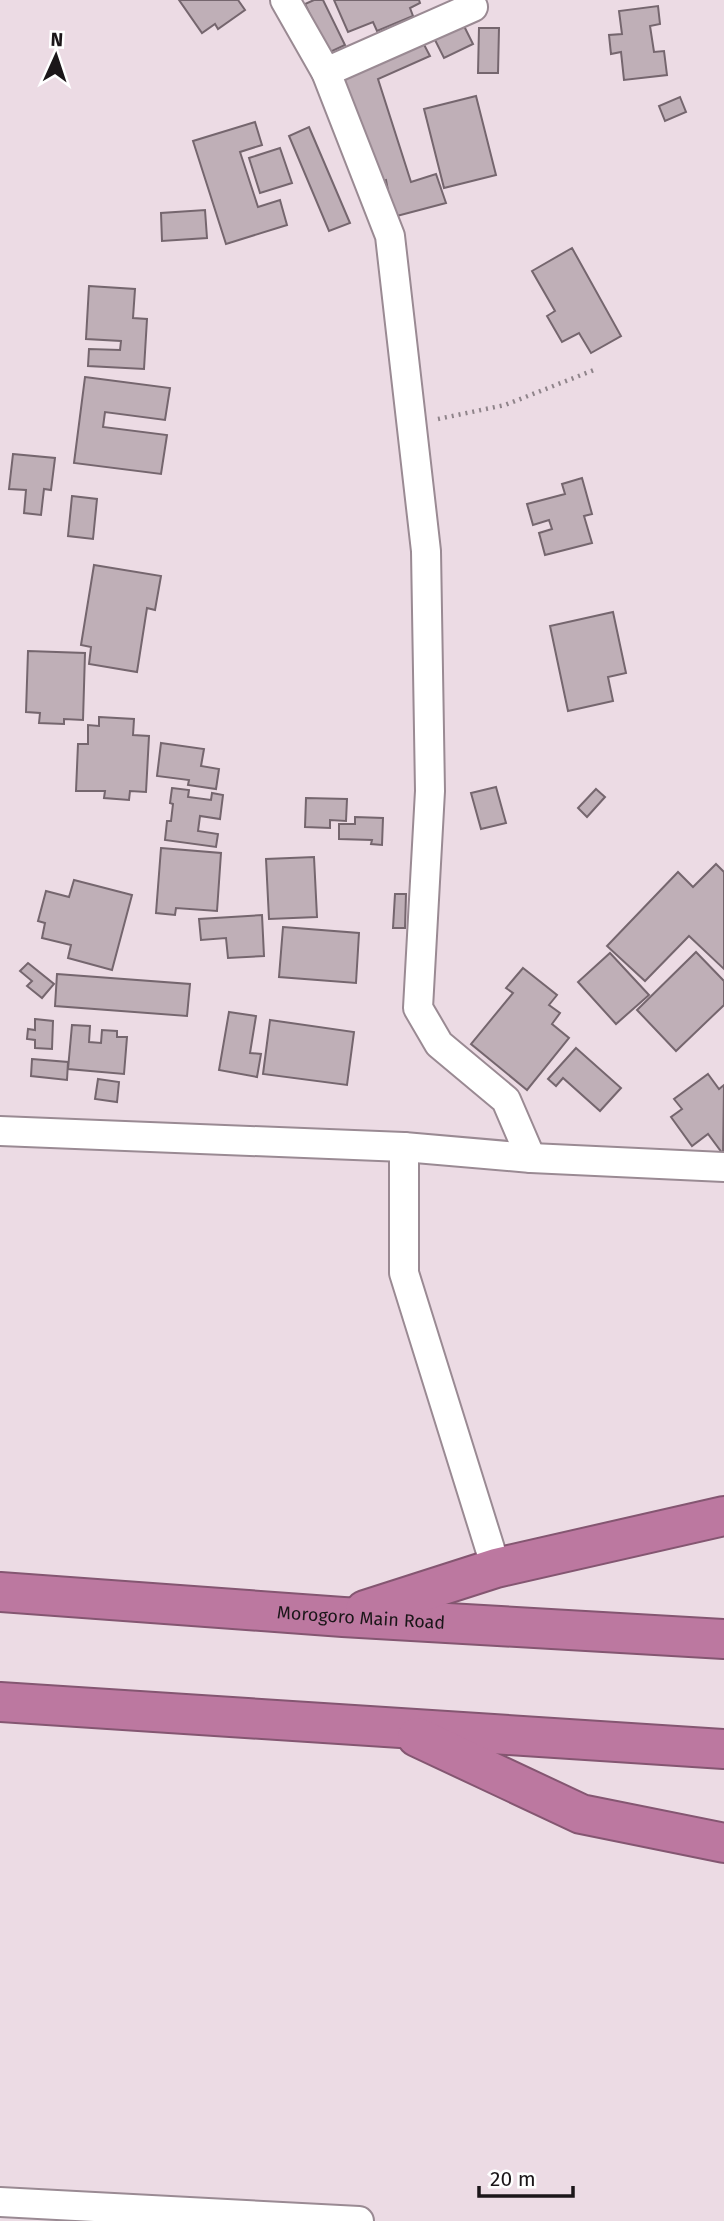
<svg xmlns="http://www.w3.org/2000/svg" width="724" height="2221" font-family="'Fira Sans',sans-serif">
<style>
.building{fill:#bfafb7;stroke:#75666e;stroke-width:2}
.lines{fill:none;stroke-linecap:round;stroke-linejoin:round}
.street-casing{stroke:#9a8a93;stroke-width:32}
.highway-casing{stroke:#845671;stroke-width:42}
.path{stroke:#8f848a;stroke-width:4.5;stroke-dasharray:2 5;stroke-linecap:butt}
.street{stroke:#fff;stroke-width:28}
.highway{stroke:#bc78a0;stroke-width:38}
.labels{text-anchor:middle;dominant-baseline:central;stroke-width:7;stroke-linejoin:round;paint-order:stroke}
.street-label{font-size:18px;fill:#1b1619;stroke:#fff}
</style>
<rect width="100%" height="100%" fill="#ecdbe4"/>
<g class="building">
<path d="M179 0H238L245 10 218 29 215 24 202 33Z"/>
<path d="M314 0H323L345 45 328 53 305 4Z"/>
<path d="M334 0H419L420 3 410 8 413 16 377 31 373 22 348 32Z"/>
<path d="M658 6 660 24 650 26 654 52 664 51 667 75 624 80 621 52 611 54 609 35 622 34 619 11Z"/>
<path d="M463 24 473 44 444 58 434 38Z"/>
<path d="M479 28H499L498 73H478Z"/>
<path d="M419 35 430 56 378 79 411 182 436 174 446 203 393 217 386 180 377 183 343 76Z"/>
<path d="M476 96 496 175 444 188 424 109Z"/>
<path d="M680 97 686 112 665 121 659 106Z"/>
<path d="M255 122 262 145 240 152 258 207 280 200 287 225 226 244 193 141Z"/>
<path d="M309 127 350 223 329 231 289 136Z"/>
<path d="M280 148 292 183 260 193 249 158Z"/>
<path d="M205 210 207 238 162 241 161 213Z"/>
<path d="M572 248 621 336 591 353 579 333 562 342 547 316 555 311 532 271Z"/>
<path d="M89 286 135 289 133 318 147 319 144 369 88 366 89 349 120 350 121 341 86 339Z"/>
<path d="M85 377 170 388 165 420 105 412 103 427 167 435 161 474 74 463Z"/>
<path d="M13 454 55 458 51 490 44 489 41 515 24 513 26 490 9 489Z"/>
<path d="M582 478 592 514 584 516 592 543 545 555 539 533 552 529 549 520 533 525 527 504 565 494 562 484Z"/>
<path d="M72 496 97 499 93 539 68 536Z"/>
<path d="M94 565 161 576 155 610 147 608 137 672 89 664 91 647 81 645Z"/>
<path d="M613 612 626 673 608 677 613 701 568 711 550 626Z"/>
<path d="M28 651 85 653 83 720 64 719V724L39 723 40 713 26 712Z"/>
<path d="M99 717 134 719 133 735 149 736 146 792 130 791 129 800 104 798 105 791H76L78 744H88V725L99 726Z"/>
<path d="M161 743 204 749 201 766 219 769 216 789 188 785 189 780 157 776Z"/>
<path d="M496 787 506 823 481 829 471 793Z"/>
<path d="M172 788 189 790 188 797 211 800 212 793 223 795 220 819 200 816 198 831 218 834 216 847 165 840 167 821H171L173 804 170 803Z"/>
<path d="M596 789 605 797 587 817 578 808Z"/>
<path d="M306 798 347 799 346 821 330 820V828L305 827Z"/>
<path d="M355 817 383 818 382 845 371 844 372 840 339 839V824H355Z"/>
<path d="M161 848 221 853 217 911 176 908 175 915 156 913Z"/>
<path d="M314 857 317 917 269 919 266 859Z"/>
<path d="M716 864 724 872V969L689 936 645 981 607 946 678 872 693 887Z"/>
<path d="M74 880 132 895 112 970 68 958 71 945 42 938 45 923 38 921 46 891 69 897Z"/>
<path d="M395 894H406L405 928H393Z"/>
<path d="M262 915 264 956 228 958 226 938 201 940 199 919Z"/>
<path d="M283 927 359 933 356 983 279 977Z"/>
<path d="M696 952 724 981V1005L676 1051 637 1010Z"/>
<path d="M610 953 649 995 616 1024 578 982Z"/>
<path d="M28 963 54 984 42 998 27 986 32 981 20 971Z"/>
<path d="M523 968 557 995 549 1005 560 1013 552 1024 569 1038 527 1090 471 1044 513 993 506 988Z"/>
<path d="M57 974 190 984 187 1016 55 1006Z"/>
<path d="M229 1012 256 1016 250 1053 261 1054 257 1077 219 1070Z"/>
<path d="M35 1019 53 1021 52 1049 35 1048V1040L27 1039 28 1029 35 1030Z"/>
<path d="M270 1020 354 1032 347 1085 263 1074Z"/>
<path d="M72 1025 90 1026 89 1042 101 1043 102 1030 117 1031V1037H127L124 1074 68 1069Z"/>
<path d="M576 1048 621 1088 600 1111 563 1078 556 1086 548 1079Z"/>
<path d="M32 1059 68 1062 67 1080 31 1076Z"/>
<path d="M708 1074 719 1089 724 1085 723 1154 708 1134 692 1146 671 1117 682 1109 674 1099Z"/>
<path d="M98 1079 119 1082 117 1102 95 1099Z"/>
</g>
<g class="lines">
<defs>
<g id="street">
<path d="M285 0 326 72 390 236 426 551 430 791 418 1008 439 1044 506 1100 531 1158"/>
<path d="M326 72 473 7"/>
<path d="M0 1131 404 1147 531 1158 724 1167"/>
<path d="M404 1147V1273L496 1568"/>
<path d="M0 2202 359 2221"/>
</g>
<g id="highway">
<path id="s1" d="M0 1592 343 1617 724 1639"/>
<path d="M365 1610 496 1568 724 1516"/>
<path d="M0 1702 724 1749"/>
<path d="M417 1737 581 1814 724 1843"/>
</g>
</defs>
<use href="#street" class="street-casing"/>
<use href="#highway" class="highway-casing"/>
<path class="path" d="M438 419 505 405 594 370"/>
<use href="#street" class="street"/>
<use href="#highway" class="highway"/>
</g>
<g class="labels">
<g class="street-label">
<text stroke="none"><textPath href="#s1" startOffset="362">Morogoro Main Road</textPath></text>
</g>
</g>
<g transform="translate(56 56) rotate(3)" stroke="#ffffff" stroke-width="5" paint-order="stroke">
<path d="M0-5L12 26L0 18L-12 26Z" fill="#1b1619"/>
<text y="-10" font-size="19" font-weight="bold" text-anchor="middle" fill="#1b1619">N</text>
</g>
<path d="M479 2186v10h94v-10" fill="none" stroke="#1b1619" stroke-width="3.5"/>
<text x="490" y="2186" font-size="21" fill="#1b1619" stroke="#ffffff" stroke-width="5" paint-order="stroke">20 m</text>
</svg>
